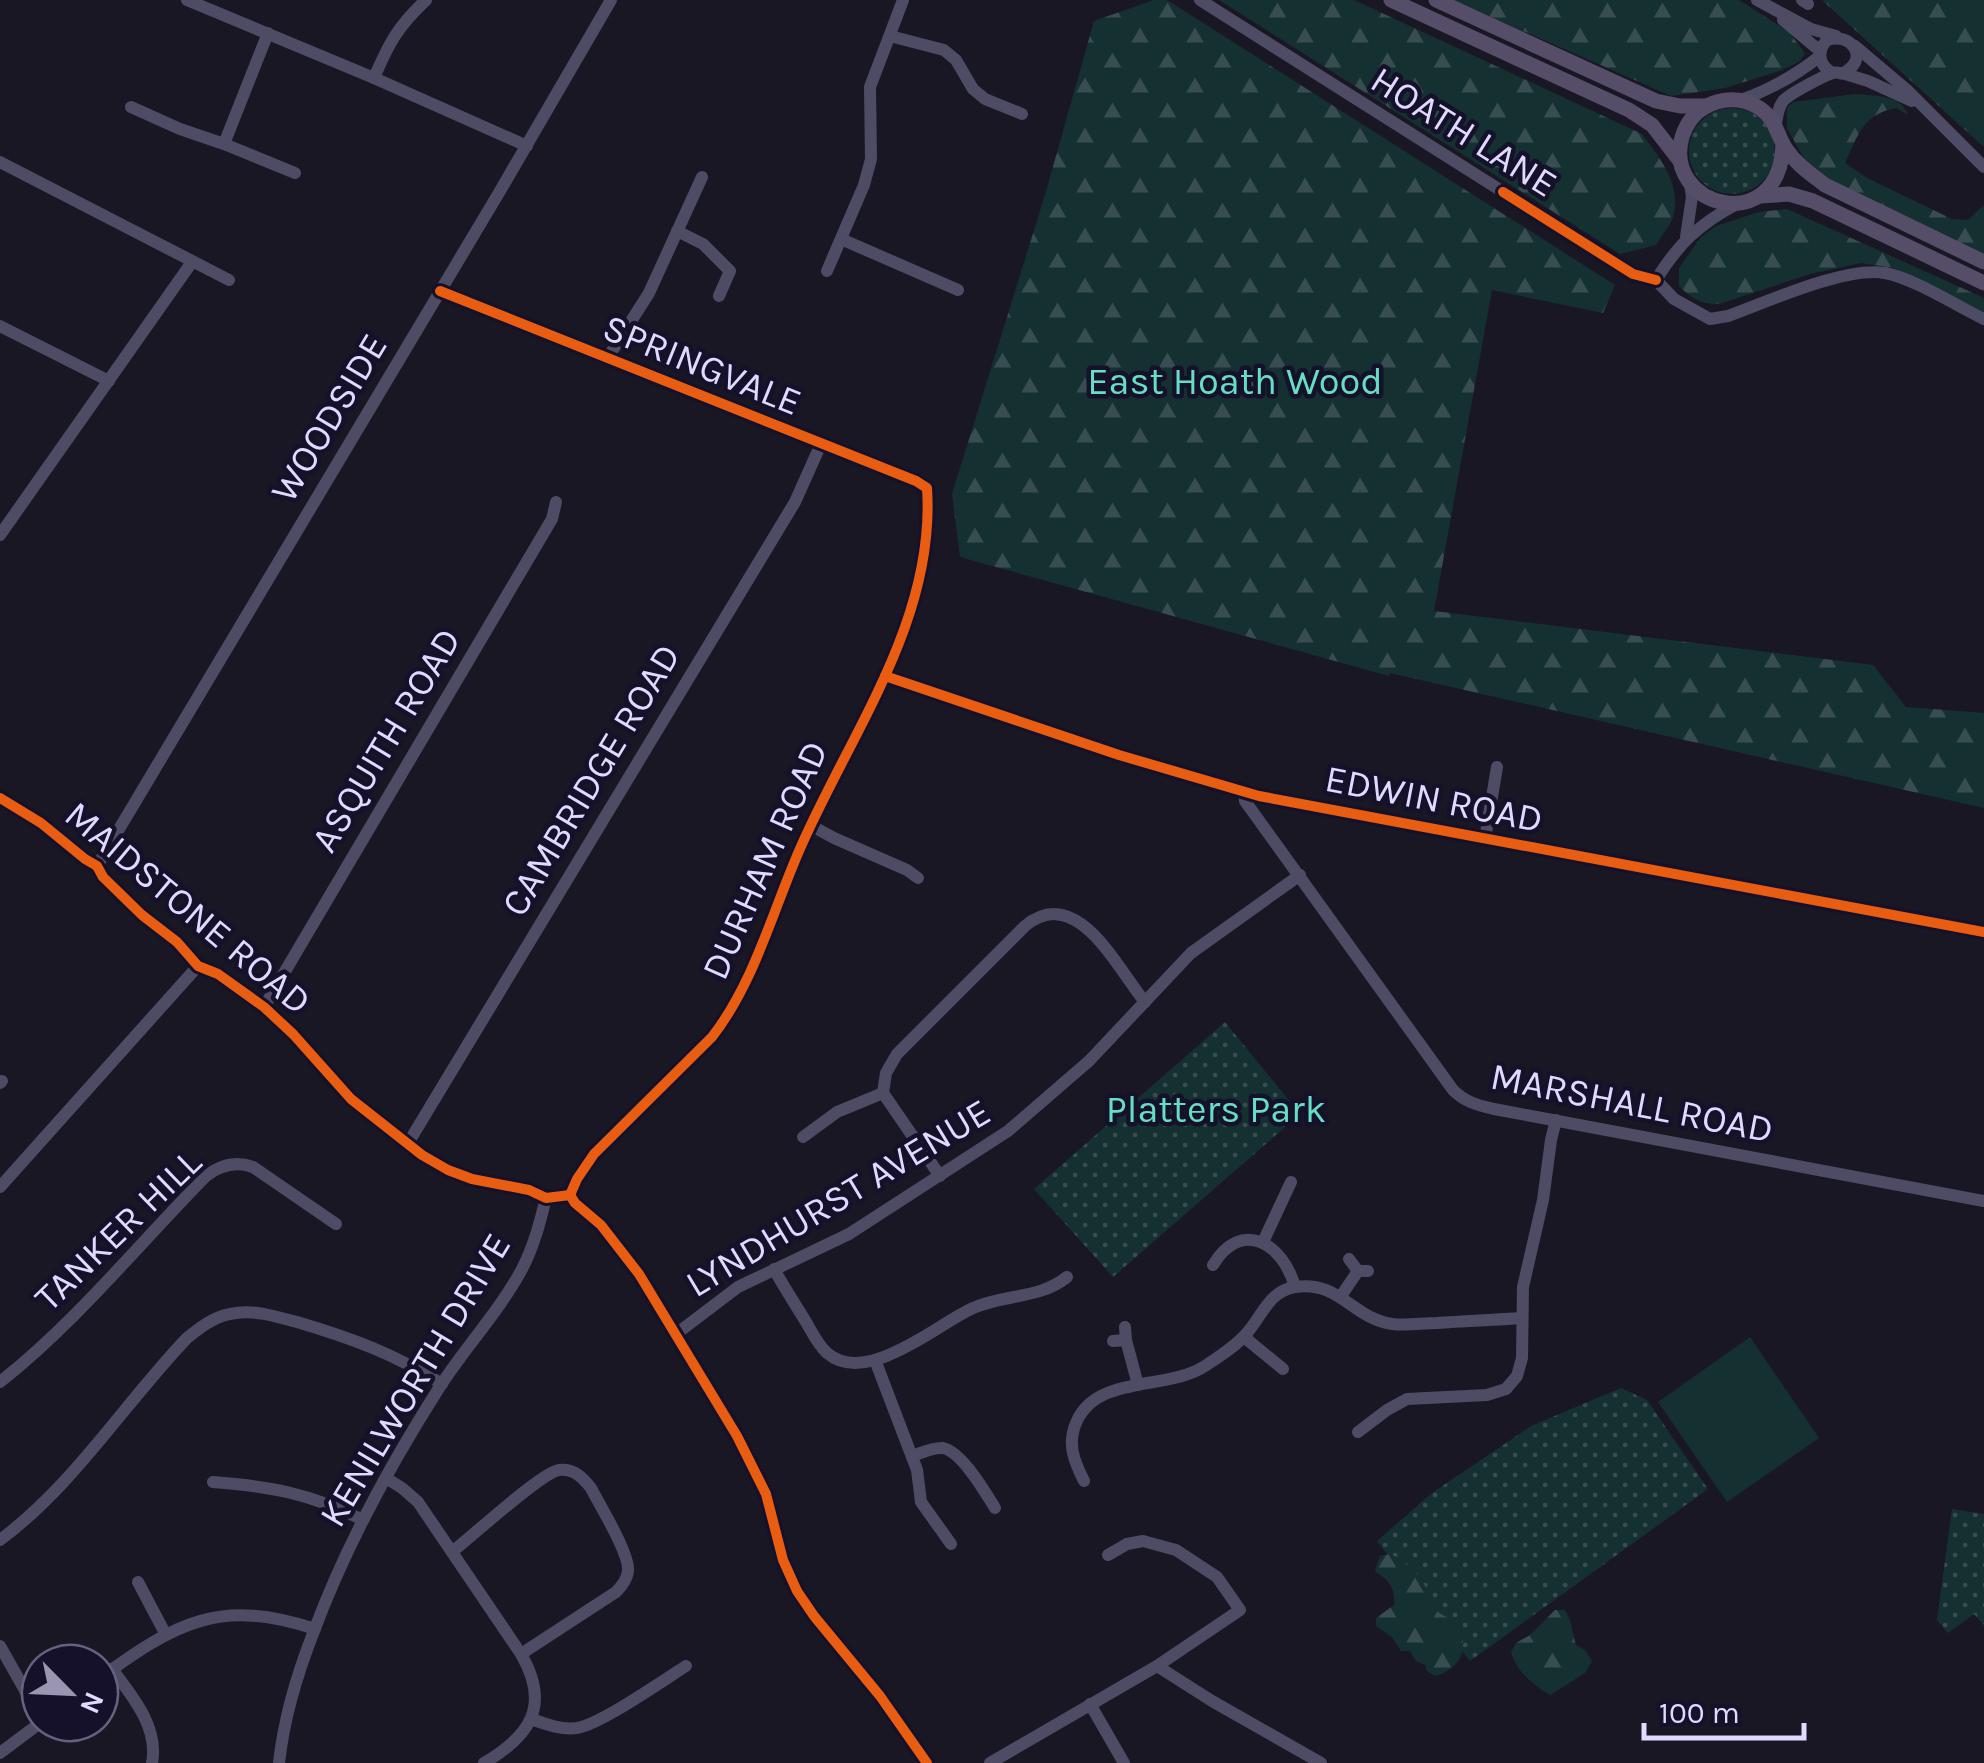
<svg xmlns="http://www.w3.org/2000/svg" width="1984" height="1763" font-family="Karla,sans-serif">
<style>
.green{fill:url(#green-dots)}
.forest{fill:url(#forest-firs)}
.pitch{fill:#153031}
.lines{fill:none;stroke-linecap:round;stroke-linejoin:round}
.minor{stroke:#4e4c65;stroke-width:12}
.major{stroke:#564d69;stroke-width:15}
.cycleway-casing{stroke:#16112a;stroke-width:16}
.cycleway{stroke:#e95d12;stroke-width:10}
.labels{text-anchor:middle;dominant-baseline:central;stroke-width:9;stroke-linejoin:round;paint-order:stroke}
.street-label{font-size:38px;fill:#dfdafe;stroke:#16112a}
.park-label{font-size:38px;fill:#65dfc3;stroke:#16112a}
</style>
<defs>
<pattern id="green-dots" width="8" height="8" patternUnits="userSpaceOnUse" patternTransform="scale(2.5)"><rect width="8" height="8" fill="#153031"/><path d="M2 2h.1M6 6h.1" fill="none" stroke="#374d50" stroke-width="1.8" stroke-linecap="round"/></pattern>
<pattern id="forest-firs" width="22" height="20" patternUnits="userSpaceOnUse" patternTransform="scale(2.5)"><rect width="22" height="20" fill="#153031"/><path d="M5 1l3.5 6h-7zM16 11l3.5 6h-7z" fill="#374d50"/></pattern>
</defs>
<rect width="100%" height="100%" fill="#1a1724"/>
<g class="green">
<circle cx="1732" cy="151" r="43"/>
<path d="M1225 1022 1300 1114 1113 1277 1034 1189Z"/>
<path d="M1621 1388 1647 1400 1708 1489 1470 1661 1377 1541 1432 1493 1531 1426Z"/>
<path d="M1952 1509 1984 1514V1625L1974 1614 1948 1633 1937 1620Z"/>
</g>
<g class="forest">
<path d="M1154 0H1167L1615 285 1603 313 1492 290 1434 611 1873 665 1906 707 1984 713V808L1390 673 1389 676 960 557 952 494 1045 195 1094 21Z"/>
<path d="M1219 0H1354L1642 134C1660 158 1682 185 1673 217 1670 226 1661 236 1656 245L1620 254Z"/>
<path d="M1453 0H1739L1789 32 1805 53 1800 61 1782 70 1725 88 1671 96Z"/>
<path d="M1823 0H1984V147L1823 1Z"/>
<path d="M1855 94C1874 96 1901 94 1908 115L1896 108C1863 114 1858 135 1845 163L1867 178 1952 219 1968 220 1984 205V255L1837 184 1805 160 1787 128V108L1793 102Z"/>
<path d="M1787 209 1984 298V312L1894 268 1861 263 1810 274 1719 304C1702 305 1691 298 1679 286V268L1701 237 1716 226 1759 212Z"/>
<path d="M1391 1554C1405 1562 1417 1571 1425 1586 1429 1594 1429 1602 1434 1608 1439 1615 1448 1616 1453 1622 1473 1644 1462 1669 1435 1676L1427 1671 1425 1665 1416 1661 1410 1651H1401L1392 1637 1376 1626V1618L1394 1605C1396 1588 1388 1580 1375 1571L1380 1556Z"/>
<path d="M1555 1610H1565C1572 1622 1572 1632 1576 1645L1585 1650 1592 1661 1585 1673 1550 1695C1532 1684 1517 1672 1511 1652L1516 1643 1530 1635Z"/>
</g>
<path class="pitch" d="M1750 1337 1819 1438 1727 1502 1658 1402Z"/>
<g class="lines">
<g class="minor">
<path d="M187 0 374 78 527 146"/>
<path d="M1200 0 1633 274 1656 280"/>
<path d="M1757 0 1811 29 1836 36"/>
<path d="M1802 0 1808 4"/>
<path d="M1783 20 1820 51"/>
<path d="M268 33 224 144 295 173"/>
<path d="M890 36 944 50 956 60 973 89 985 99 1022 114"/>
<path d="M1855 46 1907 90 1984 167"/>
<path d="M1842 73 1868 81 1912 101"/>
<path d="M374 78C389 43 398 26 426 0"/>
<path d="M1741 100C1771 89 1795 76 1820 56"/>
<path d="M131 107 180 129 224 144"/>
<path d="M1776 124C1777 116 1778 108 1783 101 1789 94 1823 76 1833 73 1842 71 1840 77 1848 70 1868 56 1850 32 1827 40 1816 52 1819 66 1833 73"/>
<path d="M0 162 229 280"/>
<path d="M677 231 703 244 730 271 719 296"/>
<path d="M1686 237 1692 197 1690 184"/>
<path d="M841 239 958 290"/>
<path d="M827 271 864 185 871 159 870 87 903 0"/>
<path d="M1656 280 1674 299 1710 319 1728 316C1767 302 1846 266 1885 273 1913 278 1957 306 1984 319"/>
<path d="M1656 280C1678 244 1699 224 1737 204"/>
<path d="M440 291 916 481 927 488C936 621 849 735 799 851 772 913 754 983 712 1037L594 1154 577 1179 570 1195"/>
<path d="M0 326 109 381"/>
<path d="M607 359 649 293 702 177"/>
<path d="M0 535 192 262"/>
<path d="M885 676 1119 755 1259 796 1984 932"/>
<path d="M1244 792 1245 801 1453 1090C1465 1102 1477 1105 1494 1109L1984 1201"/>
<path d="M0 798 41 823 85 859 97 866 103 877 142 915 177 942 198 966 218 974 264 1007 293 1034 351 1099 422 1155 448 1170 472 1179 529 1190 546 1198 570 1195 575 1203 601 1225 639 1274 737 1436 766 1494 783 1560 797 1591 814 1616 880 1696 927 1763"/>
<path d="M810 825 834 838 907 870 918 878"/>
<path d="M1485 839 1497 767"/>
<path d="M97 866 500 191 611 0"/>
<path d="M264 1007 552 519 556 502"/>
<path d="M0 1083 2 1081"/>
<path d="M803 1137 837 1112 883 1093"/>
<path d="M407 1145 795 502 821 444"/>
<path d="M940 1176 883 1093 886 1073 897 1054 1025 926C1077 883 1117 968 1145 1002"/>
<path d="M0 1187 198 966"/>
<path d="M1263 1242 1291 1182"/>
<path d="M1349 1259 1358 1271H1368"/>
<path d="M1213 1265C1241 1218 1283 1243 1295 1287"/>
<path d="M774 1269C784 1287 795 1304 806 1322 812 1332 818 1345 827 1353 854 1376 894 1354 920 1339 938 1329 954 1317 973 1308 1005 1294 1040 1299 1067 1277"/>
<path d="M1341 1296 1358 1271"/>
<path d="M676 1334 738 1287 849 1234 1008 1131 1089 1061 1191 953 1300 875"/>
<path d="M1244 1337 1283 1369"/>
<path d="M1126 1340 1138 1385"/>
<path d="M1113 1341 1126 1340 1125 1327"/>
<path d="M875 1360 917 1470 921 1502 951 1544"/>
<path d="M0 1382C76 1322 138 1245 206 1176 220 1165 236 1161 253 1167L336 1224"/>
<path d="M1358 1432 1387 1410 1407 1399 1487 1395 1506 1389 1517 1376 1522 1358 1523 1287 1543 1200 1551 1140 1556 1120"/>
<path d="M912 1456C921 1453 933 1447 943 1448 962 1452 985 1492 995 1508"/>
<path d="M386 1478 402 1488 418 1502 521 1654C551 1706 530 1736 484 1763"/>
<path d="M1084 1481C1074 1461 1067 1444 1076 1423 1096 1374 1167 1391 1205 1366 1219 1357 1236 1346 1247 1333 1262 1316 1269 1291 1295 1287 1339 1280 1352 1318 1392 1324 1407 1326 1422 1323 1437 1323 1465 1321 1494 1320 1522 1318"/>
<path d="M213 1482C269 1486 312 1494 363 1520"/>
<path d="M0 1540C74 1485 124 1404 187 1338 202 1326 216 1315 236 1313 257 1310 277 1317 297 1322 351 1338 395 1354 442 1384"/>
<path d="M452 1552C470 1538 542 1472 559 1470 574 1468 583 1478 591 1488 600 1506 630 1554 628 1571 627 1580 622 1586 616 1592L521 1654"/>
<path d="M138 1582 166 1635"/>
<path d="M0 1646 40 1717"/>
<path d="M1157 1666 1212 1701 1321 1763"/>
<path d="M112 1669C132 1696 159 1727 152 1763"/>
<path d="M100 1678C177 1622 220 1598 315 1629"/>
<path d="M1090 1704 1124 1763"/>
<path d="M531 1719C545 1724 561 1730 577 1728 601 1724 662 1681 686 1666"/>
<path d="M0 1753 40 1723"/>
<path d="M279 1763C284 1717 297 1674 314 1631 346 1545 390 1465 439 1388 465 1347 499 1312 522 1269 534 1246 540 1222 546 1198"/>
<path d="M990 1763 1157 1666 1240 1610 1217 1577 1176 1550 1143 1541 1127 1544 1108 1555"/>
</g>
<g class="major">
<path d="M1391 0 1629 110 1652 125 1680 161"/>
<path d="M1436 0 1656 101 1680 106H1707"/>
<path d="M1783 145C1779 239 1662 207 1682 137 1686 125 1694 113 1705 107 1721 98 1740 97 1756 106 1777 118 1775 132 1786 149 1796 164 1811 174 1825 185L1984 262"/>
<path d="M1760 196 1789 194 1813 201 1984 283"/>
</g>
<defs>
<g id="cycleway">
<path d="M1503 192 1633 274 1656 280"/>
<path d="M440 291 916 481 927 488C936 621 849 735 799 851 772 913 754 983 712 1037L594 1154 577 1179 570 1195"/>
<path d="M885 676 1119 755 1259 796 1984 932"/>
<path d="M0 798 41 823 85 859 97 866 103 877 142 915 177 942 198 966 218 974 264 1007 293 1034 351 1099 422 1155 448 1170 472 1179 529 1190 546 1198 570 1195 575 1203 601 1225 639 1274 737 1436 766 1494 783 1560 797 1591 814 1616 880 1696 927 1763"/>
</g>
</defs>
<use href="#cycleway" class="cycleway-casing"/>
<use href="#cycleway" class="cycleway"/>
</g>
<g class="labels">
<g class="street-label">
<text transform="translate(1464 132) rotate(32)">HOATH LANE</text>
<text transform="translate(702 365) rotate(22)">SPRINGVALE</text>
<text transform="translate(329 418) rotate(-59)">WOODSIDE</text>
<text transform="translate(386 740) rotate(-59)">ASQUITH ROAD</text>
<text transform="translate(591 780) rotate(-59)">CAMBRIDGE ROAD</text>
<text transform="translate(1434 799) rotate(11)">EDWIN ROAD</text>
<text transform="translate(765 860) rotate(-66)">DURHAM ROAD</text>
<text transform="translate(188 908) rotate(40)">MAIDSTONE ROAD</text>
<text transform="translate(1632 1103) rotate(11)">MARSHALL ROAD</text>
<text transform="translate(838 1198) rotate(-31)">LYNDHURST AVENUE</text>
<text transform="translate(118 1230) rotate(-44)">TANKER HILL</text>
<text transform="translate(415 1380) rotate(-59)">KENILWORTH DRIVE</text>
</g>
<g class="park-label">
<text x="1235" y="381">East Hoath Wood</text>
<text x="1216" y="1109">Platters Park</text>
</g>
</g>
<g transform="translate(70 1693) rotate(114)"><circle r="48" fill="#16112a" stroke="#66617f" stroke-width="2.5"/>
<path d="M0-8L18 38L0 25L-18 38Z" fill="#9a96b2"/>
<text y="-15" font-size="28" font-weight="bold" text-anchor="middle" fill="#dfdafe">N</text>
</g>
<path d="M1644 1723v15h160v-15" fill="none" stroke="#dfdafe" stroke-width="5"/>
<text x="1659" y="1723" font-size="30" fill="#dfdafe" stroke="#16112a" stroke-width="8" paint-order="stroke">100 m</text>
</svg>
